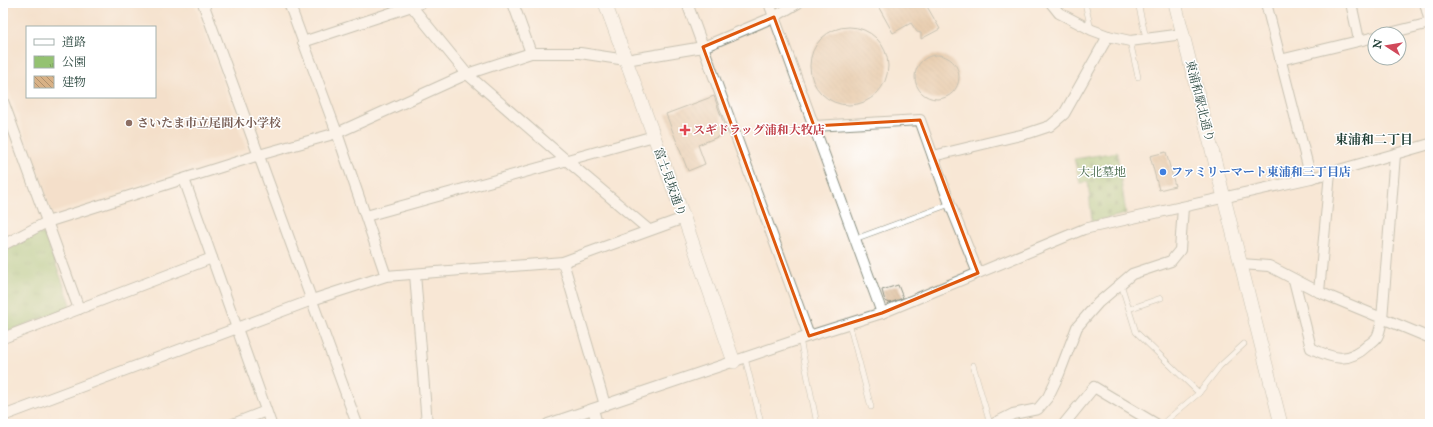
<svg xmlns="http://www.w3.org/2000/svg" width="1433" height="427" font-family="'IM FELL Great Primer','Noto Serif JP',serif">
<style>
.built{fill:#efd6bc;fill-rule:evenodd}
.cemetery{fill:url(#cemetery-stones);stroke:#5a8052}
.park{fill:url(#park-tufts);stroke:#5a8052}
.building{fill:url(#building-back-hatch)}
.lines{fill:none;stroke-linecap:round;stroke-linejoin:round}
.service-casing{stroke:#8c9284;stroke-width:6}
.minor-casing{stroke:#8c9284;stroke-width:12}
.tertiary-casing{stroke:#8c9284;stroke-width:14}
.service{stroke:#fff;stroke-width:5}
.minor{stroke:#fff;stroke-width:10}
.tertiary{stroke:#fff;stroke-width:13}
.marked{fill:none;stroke:#de580e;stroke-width:3;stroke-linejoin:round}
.education-dot{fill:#8d6e63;stroke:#fff;stroke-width:1.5}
.health-dot{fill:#e0444e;stroke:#fff;stroke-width:1.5}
.shop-dot{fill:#3f7fe0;stroke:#fff;stroke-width:1.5}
.labels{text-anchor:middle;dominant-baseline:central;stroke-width:3;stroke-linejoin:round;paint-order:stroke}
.street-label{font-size:12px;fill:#1f3d34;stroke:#fff}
.education-label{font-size:12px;font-weight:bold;fill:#785e54;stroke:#fff;text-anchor:start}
.health-label{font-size:12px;font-weight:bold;fill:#be3a42;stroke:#fff;text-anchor:start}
.park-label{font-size:12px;fill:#426546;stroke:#fff}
.shop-label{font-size:12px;font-weight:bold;fill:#366cbe;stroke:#fff;text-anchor:start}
.neighbourhood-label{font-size:13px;font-weight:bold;fill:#1f3d34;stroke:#fff}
</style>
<defs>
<pattern id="cemetery-stones" width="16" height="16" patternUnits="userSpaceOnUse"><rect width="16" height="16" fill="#94c271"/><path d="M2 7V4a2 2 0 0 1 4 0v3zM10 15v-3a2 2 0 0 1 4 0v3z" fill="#789f5e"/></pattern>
<pattern id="park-tufts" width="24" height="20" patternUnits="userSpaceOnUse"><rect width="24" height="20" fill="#94c271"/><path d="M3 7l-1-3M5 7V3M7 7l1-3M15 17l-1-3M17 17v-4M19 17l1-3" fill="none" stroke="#789f5e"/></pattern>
<pattern id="building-back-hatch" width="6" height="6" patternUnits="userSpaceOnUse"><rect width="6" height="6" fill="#d8b186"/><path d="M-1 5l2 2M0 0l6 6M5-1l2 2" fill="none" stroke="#af916e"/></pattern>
</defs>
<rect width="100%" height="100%" fill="#fff"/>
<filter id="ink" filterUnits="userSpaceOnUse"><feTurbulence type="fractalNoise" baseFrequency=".025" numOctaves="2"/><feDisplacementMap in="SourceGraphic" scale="8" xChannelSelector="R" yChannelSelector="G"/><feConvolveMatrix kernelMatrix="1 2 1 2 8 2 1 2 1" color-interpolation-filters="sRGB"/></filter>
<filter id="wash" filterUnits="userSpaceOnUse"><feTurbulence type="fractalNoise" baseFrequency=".012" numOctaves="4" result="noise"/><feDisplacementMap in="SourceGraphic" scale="16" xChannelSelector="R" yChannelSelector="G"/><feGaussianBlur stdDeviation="0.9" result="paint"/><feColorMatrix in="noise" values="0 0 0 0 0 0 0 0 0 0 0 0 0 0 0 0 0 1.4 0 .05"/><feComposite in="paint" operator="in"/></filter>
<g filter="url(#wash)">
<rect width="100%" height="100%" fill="#f8e7d5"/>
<path class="built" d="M3 3H194L246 149 52 213 3 72ZM27 27H155V97H27Z"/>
<path class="cemetery" d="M1117 152 1126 214 1092 222 1088 182 1080 183 1074 159Z"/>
<path class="park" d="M39 233 44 234 70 301 69 308 3 333V252Z"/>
<g id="blocks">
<g class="building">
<path d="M885 3H925L940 29 921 39V33L917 32 911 23 893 33 878 6Z"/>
<circle cx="849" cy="66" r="39"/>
<circle cx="937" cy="77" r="22"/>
<path d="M714 96 727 133 698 145 705 164 688 171 666 114Z"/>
<path d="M1166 152 1175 186 1159 190 1150 156Z"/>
<path d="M898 285 903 298 890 303 885 301 882 290Z"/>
</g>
</g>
</g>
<g filter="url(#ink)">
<use href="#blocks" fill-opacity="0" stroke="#8c9284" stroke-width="1"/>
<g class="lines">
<defs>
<g id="service">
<path d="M1085 3 1091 29"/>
<path d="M1138 3 1146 38"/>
<path d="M1130 41 1138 77"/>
<path d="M855 239 950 204"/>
<path d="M1121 284 1136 332 1199 393"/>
<path d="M1129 309 1161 298"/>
<path d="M849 323 871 407"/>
<path d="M800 339 817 424"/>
<path d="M745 358 761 423"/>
<path d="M973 365 990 424"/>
<path d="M1162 424 1199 393 1220 366 1244 344"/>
</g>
<g id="minor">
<path d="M203 3 357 424"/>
<path d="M289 3 337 133 386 276"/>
<path d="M409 3 467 74 566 160 649 230"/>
<path d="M513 3 531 53"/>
<path d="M687 3 809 336"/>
<path d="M769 3 882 313"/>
<path d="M1051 3 1059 13 1092 30 1108 36 1130 41 1183 34"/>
<path d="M1266 3 1311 178"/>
<path d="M1351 3 1359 40"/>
<path d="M1425 3 1430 22"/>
<path d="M1386 34 1430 23"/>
<path d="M303 42 421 3"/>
<path d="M1280 60 1375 37"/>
<path d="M3 101 79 309"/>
<path d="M814 126 920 120 950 204 978 273"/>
<path d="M933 156 1029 133 1050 126 1064 114 1108 36"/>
<path d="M184 179 271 424"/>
<path d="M366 216 654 136"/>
<path d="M3 245 47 222 259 155 337 133 467 74 531 53H580L626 60 703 47 774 17 798 3"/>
<path d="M563 262 605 405"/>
<path d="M1241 264 1269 266 1319 292 1430 338"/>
<path d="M415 274 427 424"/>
<path d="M1294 280 1311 348C1333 359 1348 364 1368 345 1371 343 1375 340 1377 337 1380 332 1381 324 1382 319L1395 155"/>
<path d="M1319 292 1330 173"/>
<path d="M3 338 212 258"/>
<path d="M593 409 597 424"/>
<path d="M3 416 312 300 386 276 563 262 684 218"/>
<path d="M233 424 266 411"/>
<path d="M548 424 809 336 882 313 1084 229 1311 178 1430 144"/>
<path d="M993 424 1013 414 1038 409 1048 397 1059 374 1077 327 1098 303 1132 274 1171 261 1180 250 1183 207"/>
<path d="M1064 424 1094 387 1156 424"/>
</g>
<g id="tertiary">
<path d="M605 3 684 218 734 362"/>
<path d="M1175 3 1281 424"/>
</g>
</defs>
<use href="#service" class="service-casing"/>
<use href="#minor" class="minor-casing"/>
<use href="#tertiary" class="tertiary-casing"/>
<use href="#service" class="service"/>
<use href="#minor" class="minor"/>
<use href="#tertiary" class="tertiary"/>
</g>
</g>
<path d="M0 0H1433V427H0ZM774 17 814 126 920 120 978 273 882 313 809 336 703 47Z" fill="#f8e7d5" fill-opacity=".55" fill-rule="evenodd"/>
<path class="marked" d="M774 17 814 126 920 120 978 273 882 313 809 336 703 47Z"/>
<circle class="education-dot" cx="129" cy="123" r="4"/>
<path class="health-dot" d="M683 124h4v4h4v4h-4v4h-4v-4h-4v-4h4z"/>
<circle class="shop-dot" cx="1163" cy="172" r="4"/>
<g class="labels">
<g class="street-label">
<text transform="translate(1200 101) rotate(76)">東浦和駅北通り</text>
<text transform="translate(670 182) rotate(70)">富士見坂通り</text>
</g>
<g class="education-label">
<text x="137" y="123">さいたま市立尾間木小学校</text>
</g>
<g class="health-label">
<text x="693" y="130">スギドラッグ浦和大牧店</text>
</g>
<g class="park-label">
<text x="1102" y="172">大北墓地</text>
</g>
<g class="shop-label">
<text x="1171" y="172">ファミリーマート東浦和三丁目店</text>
</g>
<g class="neighbourhood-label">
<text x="1374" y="140">東浦和二丁目</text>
</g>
</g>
<rect width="1433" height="427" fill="none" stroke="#fff" stroke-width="16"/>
<rect x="26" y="26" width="130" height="72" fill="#ffffff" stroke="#a5b1ae"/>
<rect x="34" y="39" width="20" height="6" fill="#ffffff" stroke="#a5b1ae"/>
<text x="62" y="46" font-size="12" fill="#1f3d34">道路</text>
<rect x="34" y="56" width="20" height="12" fill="url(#park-tufts)" stroke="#a5b1ae"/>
<text x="62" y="66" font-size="12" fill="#1f3d34">公園</text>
<rect x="34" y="76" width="20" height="12" fill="url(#building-back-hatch)" stroke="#a5b1ae"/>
<text x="62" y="86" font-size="12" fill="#1f3d34">建物</text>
<g transform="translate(1387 46) rotate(282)"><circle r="19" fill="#ffffff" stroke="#a5b1ae"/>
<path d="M0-3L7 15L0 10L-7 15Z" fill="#d1495b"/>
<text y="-6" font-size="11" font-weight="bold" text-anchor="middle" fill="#1f3d34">N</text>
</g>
</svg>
